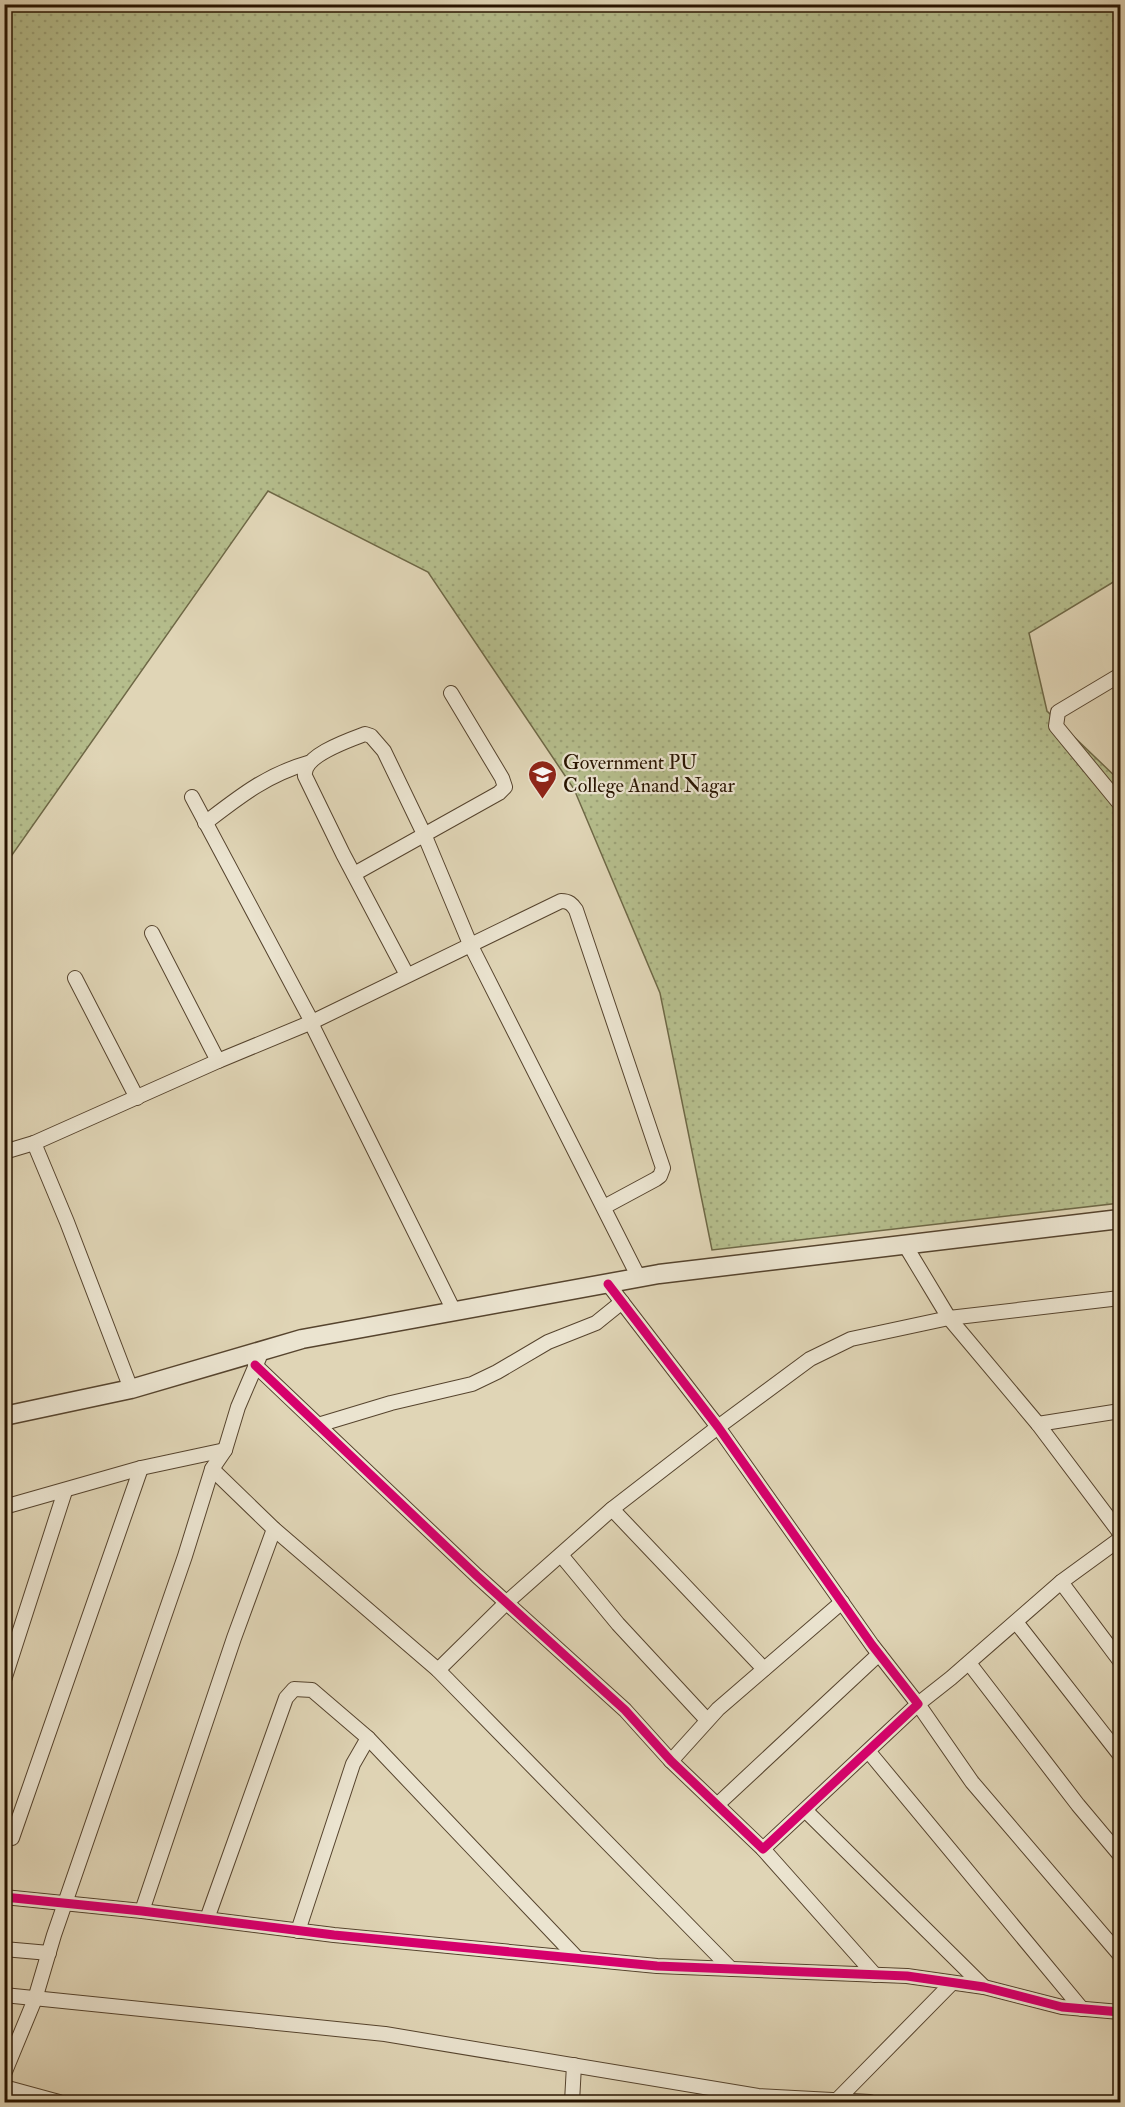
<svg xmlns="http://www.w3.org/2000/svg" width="1125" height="2107" font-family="'IM FELL Double Pica',serif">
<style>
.grass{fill:url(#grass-dots);stroke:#6e6846;stroke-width:1.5}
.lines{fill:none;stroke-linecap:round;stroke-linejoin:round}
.minor-casing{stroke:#56442e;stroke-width:16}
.tertiary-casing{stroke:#56442e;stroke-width:21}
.minor{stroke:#ebe4d0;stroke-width:14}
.tertiary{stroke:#ebe4d0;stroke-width:18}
.cycleway-casing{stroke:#ebe4d0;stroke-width:13}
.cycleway{stroke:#d6006c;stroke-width:9}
.labels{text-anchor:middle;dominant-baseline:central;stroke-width:4.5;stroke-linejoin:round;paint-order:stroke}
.poi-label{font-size:20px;fill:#281400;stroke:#ebe4d0;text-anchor:start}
</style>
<defs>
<pattern id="grass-dots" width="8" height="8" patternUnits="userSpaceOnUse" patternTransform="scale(1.5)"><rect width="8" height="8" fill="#b5bd8c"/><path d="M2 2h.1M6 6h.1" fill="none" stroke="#9ca277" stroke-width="1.8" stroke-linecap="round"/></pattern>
</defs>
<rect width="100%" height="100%" fill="#e0d5b6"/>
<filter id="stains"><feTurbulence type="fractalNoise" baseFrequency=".00333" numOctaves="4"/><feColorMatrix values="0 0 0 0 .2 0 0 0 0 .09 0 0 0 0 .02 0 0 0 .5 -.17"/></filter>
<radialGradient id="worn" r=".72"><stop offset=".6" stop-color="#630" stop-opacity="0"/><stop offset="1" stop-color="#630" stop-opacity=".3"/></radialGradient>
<path class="grass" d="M5 5H1120V578L1029 633 1047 711 1120 781V1203L712 1250 660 993 574 789 428 572 268 491 5 865Z"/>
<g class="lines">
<defs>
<g id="minor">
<path d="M1120 675 1058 712 1056 726 1120 804"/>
<path d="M192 797 312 1022 314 1029 454 1311"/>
<path d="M205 823C239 797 266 775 308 763"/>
<path d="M354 874 499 793 505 787 502 778 451 693"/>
<path d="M152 933 218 1061"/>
<path d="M407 975 343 854 305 776C302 756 349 740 365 734L371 736 384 751 424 834 470 944 639 1278"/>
<path d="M75 978 137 1098"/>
<path d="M34 1143 67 1222 131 1389"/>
<path d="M4 1152 34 1143 218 1061 312 1022 561 901C569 901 572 904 576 910L663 1168 660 1176 656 1179 604 1207"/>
<path d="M905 1245 949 1318 1038 1424 1120 1533"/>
<path d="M255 1365 477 1576 625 1710 671 1761 763 1849 918 1704 872 1645 718 1427 608 1284"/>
<path d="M1038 1424 1120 1411"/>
<path d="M318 1425 391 1403 472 1384 497 1372 548 1342 596 1323 622 1302"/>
<path d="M212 1469 274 1529 438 1670 731 1969"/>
<path d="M4 1507 141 1468 225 1450"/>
<path d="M612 1509 764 1669"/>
<path d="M1120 1539 1061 1582 951 1678 918 1704 972 1782 1120 1955"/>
<path d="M561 1555 618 1624 707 1720"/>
<path d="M1061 1582 1120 1661"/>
<path d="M1016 1622 1120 1755"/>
<path d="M969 1663 1078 1805 1120 1855"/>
<path d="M438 1670 506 1603 612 1509 718 1427 810 1359 851 1339 949 1318 1120 1298"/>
<path d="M4 1680 65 1491"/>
<path d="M869 1752 1082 2009"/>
<path d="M671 1761 718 1709 842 1602"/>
<path d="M717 1805 879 1654"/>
<path d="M806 1811 984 1987"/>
<path d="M12 1838 141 1468"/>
<path d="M763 1849 875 1975"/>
<path d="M4 1897 142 1911 334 1935 657 1966 907 1976 984 1987 1062 2007 1120 2012"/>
<path d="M142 1911 234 1638 274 1529"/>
<path d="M207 1919 286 1698 294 1689 312 1690 368 1738 577 1958"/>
<path d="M298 1931 353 1764 368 1738"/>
<path d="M4 1949 49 1953"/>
<path d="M4 1995 385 2034 758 2096 870 2102"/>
<path d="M4 2074 35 1999 54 1935 185 1556 212 1469 225 1450 238 1407 259 1358"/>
<path d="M4 2087 59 2102"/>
<path d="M837 2100 952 1983"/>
<path d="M572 2102 574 2065"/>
</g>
<path id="tertiary" d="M4 1416 131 1389 302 1339 659 1274 1120 1219"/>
</defs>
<use href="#minor" class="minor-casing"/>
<use href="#tertiary" class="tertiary-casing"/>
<use href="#minor" class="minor"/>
<use href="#tertiary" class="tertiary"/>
<defs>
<g id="cycleway">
<path d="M255 1365 477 1576 625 1710 671 1761 763 1849 918 1704 872 1645 718 1427 608 1284"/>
<path d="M4 1897 142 1911 334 1935 657 1966 907 1976 984 1987 1062 2007 1120 2012"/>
</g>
</defs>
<use href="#cycleway" class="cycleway-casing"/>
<use href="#cycleway" class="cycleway"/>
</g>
<defs>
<symbol id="university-pin" viewBox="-11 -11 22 30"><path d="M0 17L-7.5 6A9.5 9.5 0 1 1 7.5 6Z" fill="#8f2418" stroke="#ebe4d0"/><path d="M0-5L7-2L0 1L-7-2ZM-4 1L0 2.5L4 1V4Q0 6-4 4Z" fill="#fff"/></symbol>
</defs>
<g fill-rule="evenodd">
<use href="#university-pin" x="526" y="758" width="33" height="45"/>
</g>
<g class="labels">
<g class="poi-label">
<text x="563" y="762">Government PU<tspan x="563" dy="23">College Anand Nagar</tspan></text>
</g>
</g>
<rect width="1125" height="2107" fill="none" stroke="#e0d5b6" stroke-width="24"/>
<rect x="6" y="6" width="1113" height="2095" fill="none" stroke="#281400" stroke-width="3"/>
<rect x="12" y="12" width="1101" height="2083" fill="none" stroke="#281400" stroke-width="1.5"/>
<rect width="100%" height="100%" filter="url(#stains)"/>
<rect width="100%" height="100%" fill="url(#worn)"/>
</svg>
